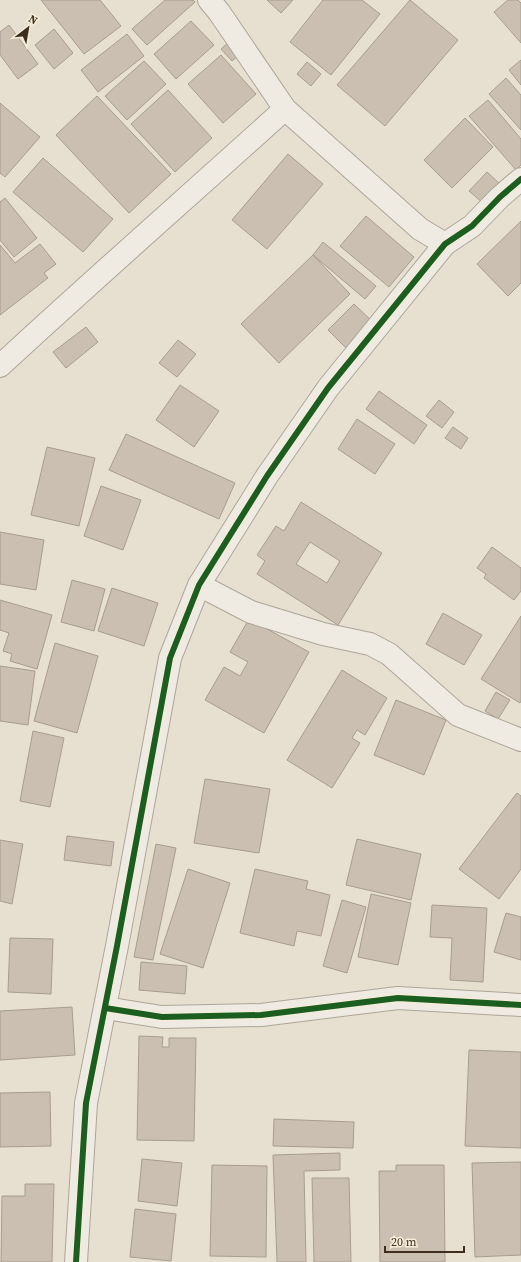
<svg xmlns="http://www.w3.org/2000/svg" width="521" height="1262" font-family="'Source Serif 4',serif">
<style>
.building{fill:#cbbfb2;stroke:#a89c90;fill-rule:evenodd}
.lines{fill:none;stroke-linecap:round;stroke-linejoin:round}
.minor-casing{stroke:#ada599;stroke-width:24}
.minor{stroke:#efebe3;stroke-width:22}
.cycleway-casing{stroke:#f7eed8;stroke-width:8}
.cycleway{stroke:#1b5e20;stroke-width:6}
</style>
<rect width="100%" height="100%" fill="#e7e0d1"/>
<g class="building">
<path d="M41 0H100L121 26 84 54Z"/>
<path d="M165 0H193L195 2 147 45 132 29Z"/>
<path d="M267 0H293L281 13Z"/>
<path d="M323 0H362L380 14 331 75 290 42Z"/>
<path d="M410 0 458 40 385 126 337 85Z"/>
<path d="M508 0H518L521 3V43L494 12Z"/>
<path d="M191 21 214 45 176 79 154 54Z"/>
<path d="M9 25 38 64 18 79 0 55V32Z"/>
<path d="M54 29 73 53 54 69 35 45Z"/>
<path d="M127 34 144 56 98 92 81 70Z"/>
<path d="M230 41 241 53 232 61 221 49Z"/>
<path d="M221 55 256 94 223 123 188 84Z"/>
<path d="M521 60V85L509 70Z"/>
<path d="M144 61 166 84 127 120 105 96Z"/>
<path d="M307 62 321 74 311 86 297 74Z"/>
<path d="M506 78 521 95V130L489 94Z"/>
<path d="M168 90 212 138 175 172 131 124Z"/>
<path d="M97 96 171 174 129 213 56 135Z"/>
<path d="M488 100 521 139V165L516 170 469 116Z"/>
<path d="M0 103 40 137 5 177 0 173Z"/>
<path d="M465 118 493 147 452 188 424 160Z"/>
<path d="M288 154 323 184 267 249 232 220Z"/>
<path d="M43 158 113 219 83 252 13 192Z"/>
<path d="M487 172 500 184 483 203 469 191Z"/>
<path d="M5 198 37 238 14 257 0 240V202Z"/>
<path d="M366 216 414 257 389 287 340 246Z"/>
<path d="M521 221V283L508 296 477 264Z"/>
<path d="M323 242 376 286 365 299 313 255Z"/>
<path d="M40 244 56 264 44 273 48 278 0 315V245L15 263Z"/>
<path d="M313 255 350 294 279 363 241 324Z"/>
<path d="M354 304 375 324 348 350 328 330Z"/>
<path d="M86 327 98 342 66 368 53 352Z"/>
<path d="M178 340 196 354 177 377 159 363Z"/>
<path d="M180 385 219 411 194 447 156 420Z"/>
<path d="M379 391 427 425 414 444 366 409Z"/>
<path d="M439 400 454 412 442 428 426 416Z"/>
<path d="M357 419 395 444 375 474 338 449Z"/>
<path d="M453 427 468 438 461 449 445 438Z"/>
<path d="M126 434 235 483 219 519 109 470Z"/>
<path d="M47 447 95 458 79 526 31 515Z"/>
<path d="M101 486 141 500 123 550 84 536Z"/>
<path d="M301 502 382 553 338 625 257 574 265 561 257 555 276 526 284 531ZM310 542 340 561 327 583 296 564Z"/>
<path d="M0 532 44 540 36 590 0 584Z"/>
<path d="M492 547 521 568V591L514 600 484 578 486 574 477 568Z"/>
<path d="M72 580 105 589 94 631 61 622Z"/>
<path d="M112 588 158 603 144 646 98 631Z"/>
<path d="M0 600 52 615 37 669 10 661 12 654 3 651 9 633 0 630Z"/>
<path d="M443 613 482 635 464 665 426 644Z"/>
<path d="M521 616V701L520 703 481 679Z"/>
<path d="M249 619 309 652 264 733 205 700 224 667 240 676 248 662 230 652Z"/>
<path d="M55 643 98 656 77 733 34 721Z"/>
<path d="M0 666 35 671 28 725 0 721Z"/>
<path d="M342 670 387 698 365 735 357 730 352 738 360 743 332 788 287 760Z"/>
<path d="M496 692 510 700 498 719 485 711Z"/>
<path d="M396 700 446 720 424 775 374 755Z"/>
<path d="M33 731 64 738 50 807 20 801Z"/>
<path d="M205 779 270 789 259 853 194 843Z"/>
<path d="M517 793 521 796V869L499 899 459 869Z"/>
<path d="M67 836 114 842 111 866 64 860Z"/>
<path d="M357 839 421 854 411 900 346 885Z"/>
<path d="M0 840 23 844 12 904 0 901Z"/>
<path d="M156 844 176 848 153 960 134 957Z"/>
<path d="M188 869 230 883 203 968 160 954Z"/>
<path d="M255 869 308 881 306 889 330 895 321 936 297 931 294 946 240 933Z"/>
<path d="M371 894 411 903 398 965 358 957Z"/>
<path d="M342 900 366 907 347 973 323 966Z"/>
<path d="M432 905 487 908 483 982 450 980 452 938 430 937Z"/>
<path d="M506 913 521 917V960L494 952Z"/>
<path d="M10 938 53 939 51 994 8 992Z"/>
<path d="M141 962 187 966 185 994 139 990Z"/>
<path d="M72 1007 75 1055 0 1060V1011Z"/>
<path d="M139 1036 163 1037 162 1047H169V1038H196L194 1141 137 1140Z"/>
<path d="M469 1050 521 1052V1148L465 1146Z"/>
<path d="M50 1092 51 1146 0 1147V1093Z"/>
<path d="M274 1119 354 1122 353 1148 273 1146Z"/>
<path d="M340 1153V1170L304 1171 306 1262H277L273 1155Z"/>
<path d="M142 1159 182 1163 177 1206 138 1201Z"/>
<path d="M521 1162V1255L475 1257 472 1163Z"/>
<path d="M212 1165 267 1166 266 1257 210 1256Z"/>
<path d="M396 1165H444L445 1262H380L379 1171H396Z"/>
<path d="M312 1178H349L351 1262H314Z"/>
<path d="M25 1184H54L52 1262H1L2 1196H25Z"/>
<path d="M135 1209 176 1214 171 1261 130 1257Z"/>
</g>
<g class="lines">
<defs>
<g id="minor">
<path d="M209 0 219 12 285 109 420 229 445 244"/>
<path d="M0 366C94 279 190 195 285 109"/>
<path d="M199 585 251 612 323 634 370 644 389 654 458 715 521 740"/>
<path d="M105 1008 162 1017 261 1015 398 998 521 1005"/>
<path d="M76 1262 86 1103 117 946 170 658 199 585 267 476 328 388 445 244 472 226 500 197 521 179"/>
</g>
</defs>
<use href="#minor" class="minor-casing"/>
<use href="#minor" class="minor"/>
<defs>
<g id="cycleway">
<path d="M105 1008 162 1017 261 1015 398 998 521 1005"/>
<path d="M76 1262 86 1103 117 946 170 658 199 585 267 476 328 388 445 244 472 226 500 197 521 179"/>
</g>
</defs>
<use href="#cycleway" class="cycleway-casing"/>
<use href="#cycleway" class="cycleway"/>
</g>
<g transform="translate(28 28) rotate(31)" stroke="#f7eed8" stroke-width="3" paint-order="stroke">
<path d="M0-3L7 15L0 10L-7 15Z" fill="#3d2e20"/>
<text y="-6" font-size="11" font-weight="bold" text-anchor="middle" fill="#3d2e20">N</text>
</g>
<path d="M385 1246v6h79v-6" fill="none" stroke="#3d2e20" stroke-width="2"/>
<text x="391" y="1246" font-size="12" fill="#3d2e20" stroke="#f7eed8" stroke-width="3" paint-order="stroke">20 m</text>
</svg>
